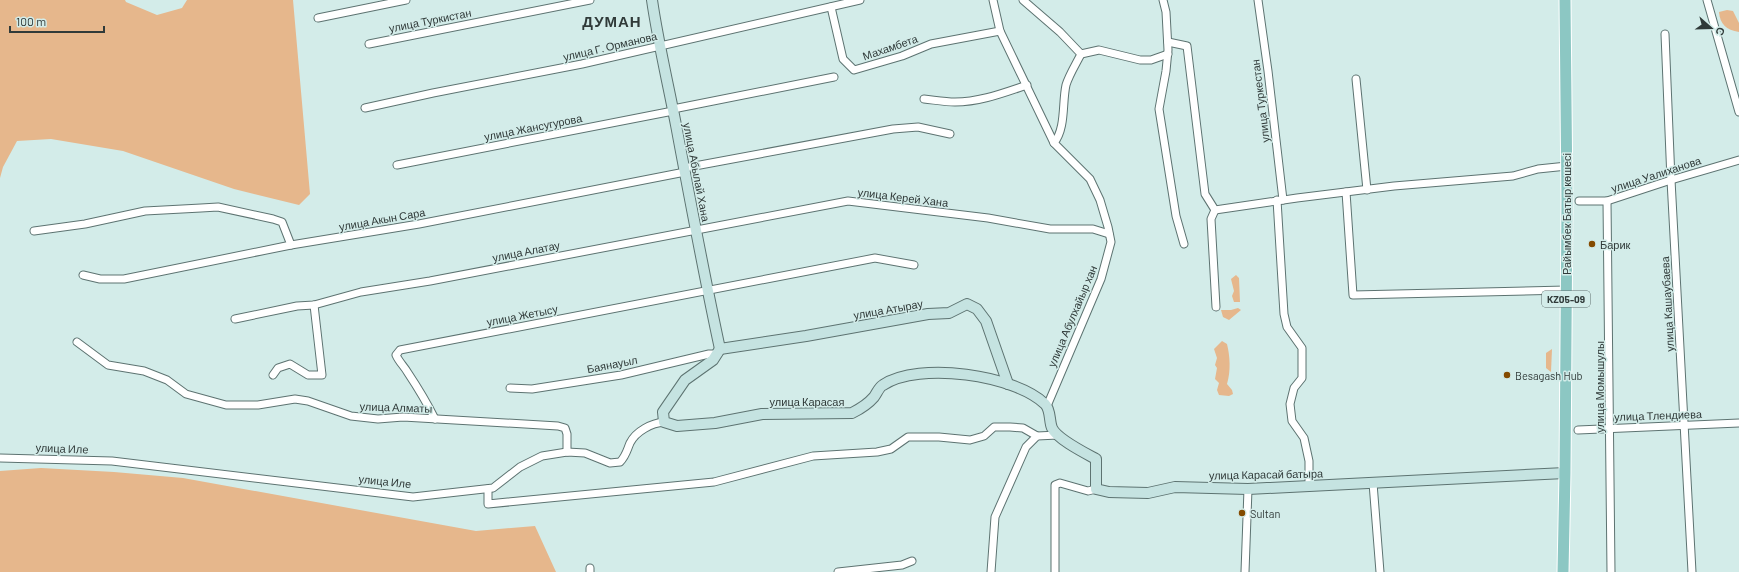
<svg xmlns="http://www.w3.org/2000/svg" width="1739" height="572" font-family="Barlow,sans-serif">
<style>
.green{fill:#e6b78c}
.lines{fill:none;stroke-linecap:round;stroke-linejoin:round}
.street-casing{stroke:#5d7371;stroke-width:9}
.secondary-casing{stroke:#5d7371;stroke-width:12}
.primary-casing{stroke:#fff;stroke-width:13}
.street{stroke:#fff;stroke-width:7}
.secondary{stroke:#c5e3e1;stroke-width:10}
.primary{stroke:#8cc7c3;stroke-width:11}
.poi-dot{fill:#844b00;stroke:#d3ece9;stroke-width:1.5}
.labels{text-anchor:middle;dominant-baseline:central;stroke-width:3;stroke-linejoin:round;paint-order:stroke}
.shield{fill:#d3ece9;stroke:#616f6e;stroke-width:1}
.shield-label{font-size:10px;font-weight:bold;fill:#303a39}
.street-label{font-size:11px;fill:#303a39;stroke:#d3ece9}
.poi-label{font-size:11px;fill:#303a39;stroke:#d3ece9;text-anchor:start}
.district-label{font-size:15px;font-weight:bold;letter-spacing:1px;fill:#303a39;stroke:#d3ece9}
</style>
<rect width="100%" height="100%" fill="#d3ece9"/>
<g class="green">
<path d="M0 0H125L126 2 157 15 182 8 187 0H293L310 194 299 205 234 189 123 151 51 139 17 141 3 167 0 178Z"/>
<path d="M1727 10 1733 11 1739 23V32C1726 30 1720 24 1719 12Z"/>
<path d="M1236 275 1239 278 1240 302H1234L1232 296 1234 291 1231 279Z"/>
<path d="M1238 308 1241 310 1229 320 1223 317 1221 310H1231Z"/>
<path d="M1222 341 1227 344C1230 356 1231 371 1227 384L1232 390 1233 394 1229 396 1219 395 1217 390 1219 383 1215 379 1217 368 1215 365 1217 358 1214 349Z"/>
<path d="M1552 349 1551 372 1546 368V353Z"/>
<path d="M41 468 114 472 183 478 476 531 535 526 556 572H0V471Z"/>
</g>
<g class="lines">
<defs>
<g id="street">
<path d="M993 0 1000 31 1054 143 1090 179 1100 200 1108 227 1111 242 1101 279 1047 406"/>
<path d="M1023 0 1060 32 1081 54C1076 64 1069 75 1066 85 1062 103 1066 128 1054 143"/>
<path d="M1163 0 1166 12 1168 50 1166 71 1159 109 1176 216 1184 244"/>
<path d="M1258 0 1268 71 1283 200"/>
<path d="M1707 0 1739 112"/>
<path d="M831 7 843 59 854 70 902 56 931 44 1000 31"/>
<path d="M318 18 406 0"/>
<path d="M1665 34 1671 180 1692 572"/>
<path d="M1168 42 1187 46 1205 194 1215 210 1297 198 1394 186 1513 176 1538 169 1567 166"/>
<path d="M369 44 590 0"/>
<path d="M1081 54 1099 50 1140 60H1151L1168 54"/>
<path d="M1356 79 1367 190"/>
<path d="M924 99C934 100 945 102 955 102 980 102 1003 93 1027 85"/>
<path d="M365 108 433 93 582 64 860 0"/>
<path d="M673 109 834 77"/>
<path d="M397 165 673 111"/>
<path d="M684 168 893 129 918 127 950 134"/>
<path d="M1346 192 1353 295 1566 290"/>
<path d="M1277 200 1284 314 1287 327 1302 348V378L1294 388 1290 404 1292 421 1304 438 1309 461V485"/>
<path d="M1579 201H1607L1671 180 1739 160"/>
<path d="M1607 201 1611 572"/>
<path d="M1215 210 1211 219 1216 307"/>
<path d="M34 231 85 224 145 211 201 208 218 207 273 219 282 222 291 245"/>
<path d="M83 275 100 279H124L291 245 419 224 685 172"/>
<path d="M235 319 297 306 314 305 361 292 430 281 848 201 988 218 1050 229H1093L1109 234"/>
<path d="M77 342 108 365 144 371 167 380 186 394 226 405H258L295 399 308 401 351 416 378 419 403 417 558 426 565 428 567 434V452"/>
<path d="M273 375 278 368 290 364 308 375H322L314 305"/>
<path d="M510 388 532 389 621 375 709 354H718"/>
<path d="M435 419C427 403 418 388 408 373 404 366 399 362 396 355L400 350 875 258 914 265"/>
<path d="M1578 430 1739 423"/>
<path d="M0 458 112 461 413 497 493 488 520 467 542 456 567 452 585 453 610 463 620 462C626 456 627 450 630 443 636 431 652 423 664 422"/>
<path d="M1373 483 1380 572"/>
<path d="M488 489V504L714 482 813 456 877 452 891 449 908 437H939L970 440 984 436 994 427H1010L1023 428 1037 436"/>
<path d="M590 568V572"/>
<path d="M838 572 902 565 912 561"/>
<path d="M991 572 995 517 1026 447 1037 436 1058 435"/>
<path d="M1055 572V485L1060 483 1088 491 1096 489"/>
<path d="M1245 572 1248 489"/>
</g>
<g id="secondary">
<path d="M652 0C658 42 668 83 676 125 690 200 704 275 720 349"/>
<path d="M720 349 713 360 685 380 663 412 664 422 677 426 715 423 762 414 852 413C860 409 868 404 874 397 877 393 879 387 883 385 919 361 1015 375 1045 404 1051 410 1049 421 1052 428 1057 439 1085 453 1096 459V489L1109 492 1148 493 1175 487 1248 489 1565 473"/>
<path d="M720 349 806 336 928 314 949 313 967 304 977 309 986 321 1008 384"/>
</g>
<path id="primary" d="M1563 572 1565 473 1567 201 1565 0"/>
</defs>
<use href="#street" class="street-casing"/>
<use href="#secondary" class="secondary-casing"/>
<use href="#primary" class="primary-casing"/>
<use href="#street" class="street"/>
<use href="#secondary" class="secondary"/>
<use href="#primary" class="primary"/>
</g>
<g class="poi-dot">
<circle cx="1592" cy="244" r="4"/>
<circle cx="1507" cy="375" r="4"/>
<circle cx="1242" cy="513" r="4"/>
</g>
<g class="labels">
<rect class="shield" x="1542" y="291" width="48" height="16" rx="3"/>
<g class="shield-label">
<text x="1566" y="299">KZ05-09</text>
</g>
<g class="street-label">
<text transform="translate(430 20) rotate(-11)">улица Туркистан</text>
<text transform="translate(610 46) rotate(-13)">улица Г. Орманова</text>
<text transform="translate(890 47) rotate(-19)">Махамбета</text>
<text transform="translate(1260 101) rotate(-97)">улица Туркестан</text>
<text transform="translate(533 127) rotate(-11)">улица Жансугурова</text>
<text transform="translate(697 172) rotate(79)">улица Абылай Хана</text>
<text transform="translate(1656 174) rotate(-18)">улица Уалиханова</text>
<text transform="translate(903 197) rotate(7)">улица Керей Хана</text>
<text transform="translate(1566 214) rotate(-90)">Райымбек Батыр көшесі</text>
<text transform="translate(382 219) rotate(-10)">улица Акын Сара</text>
<text transform="translate(526 251) rotate(-11)">улица Алатау</text>
<text transform="translate(1667 304) rotate(-93)">улица Кашаубаева</text>
<text transform="translate(888 309) rotate(-10)">улица Атырау</text>
<text transform="translate(522 315) rotate(-11)">улица Жетысу</text>
<text transform="translate(1072 316) rotate(-67)">улица Абулхайыр хан</text>
<text transform="translate(612 364) rotate(-11)">Баянауыл</text>
<text transform="translate(1599 387) rotate(-90)">улица Момышулы</text>
<text x="807" y="401">улица Карасая</text>
<text transform="translate(396 407) rotate(2)">улица Алматы</text>
<text transform="translate(1658 415) rotate(-2)">улица Тлендиева</text>
<text transform="translate(62 448) rotate(2)">улица Иле</text>
<text transform="translate(1266 474) rotate(-1)">улица Карасай батыра</text>
<text transform="translate(385 481) rotate(6)">улица Иле</text>
</g>
<g class="poi-label">
<text x="1600" y="244">Барик</text>
<text x="1515" y="375">Besagash Hub</text>
<text x="1250" y="513">Sultan</text>
</g>
<g class="district-label">
<text x="612" y="21">ДУМАН</text>
</g>
</g>
<g transform="translate(1711 28) rotate(110)" stroke="#d3ece9" stroke-width="3" paint-order="stroke">
<path d="M0-3L7 15L0 10L-7 15Z" fill="#303a39"/>
<text y="-6" font-size="11" font-weight="bold" text-anchor="middle" fill="#303a39">С</text>
</g>
<path d="M10 26v6h94v-6" fill="none" stroke="#303a39" stroke-width="2"/>
<text x="16" y="26" font-size="12" fill="#303a39" stroke="#d3ece9" stroke-width="3" paint-order="stroke">100 m</text>
</svg>
